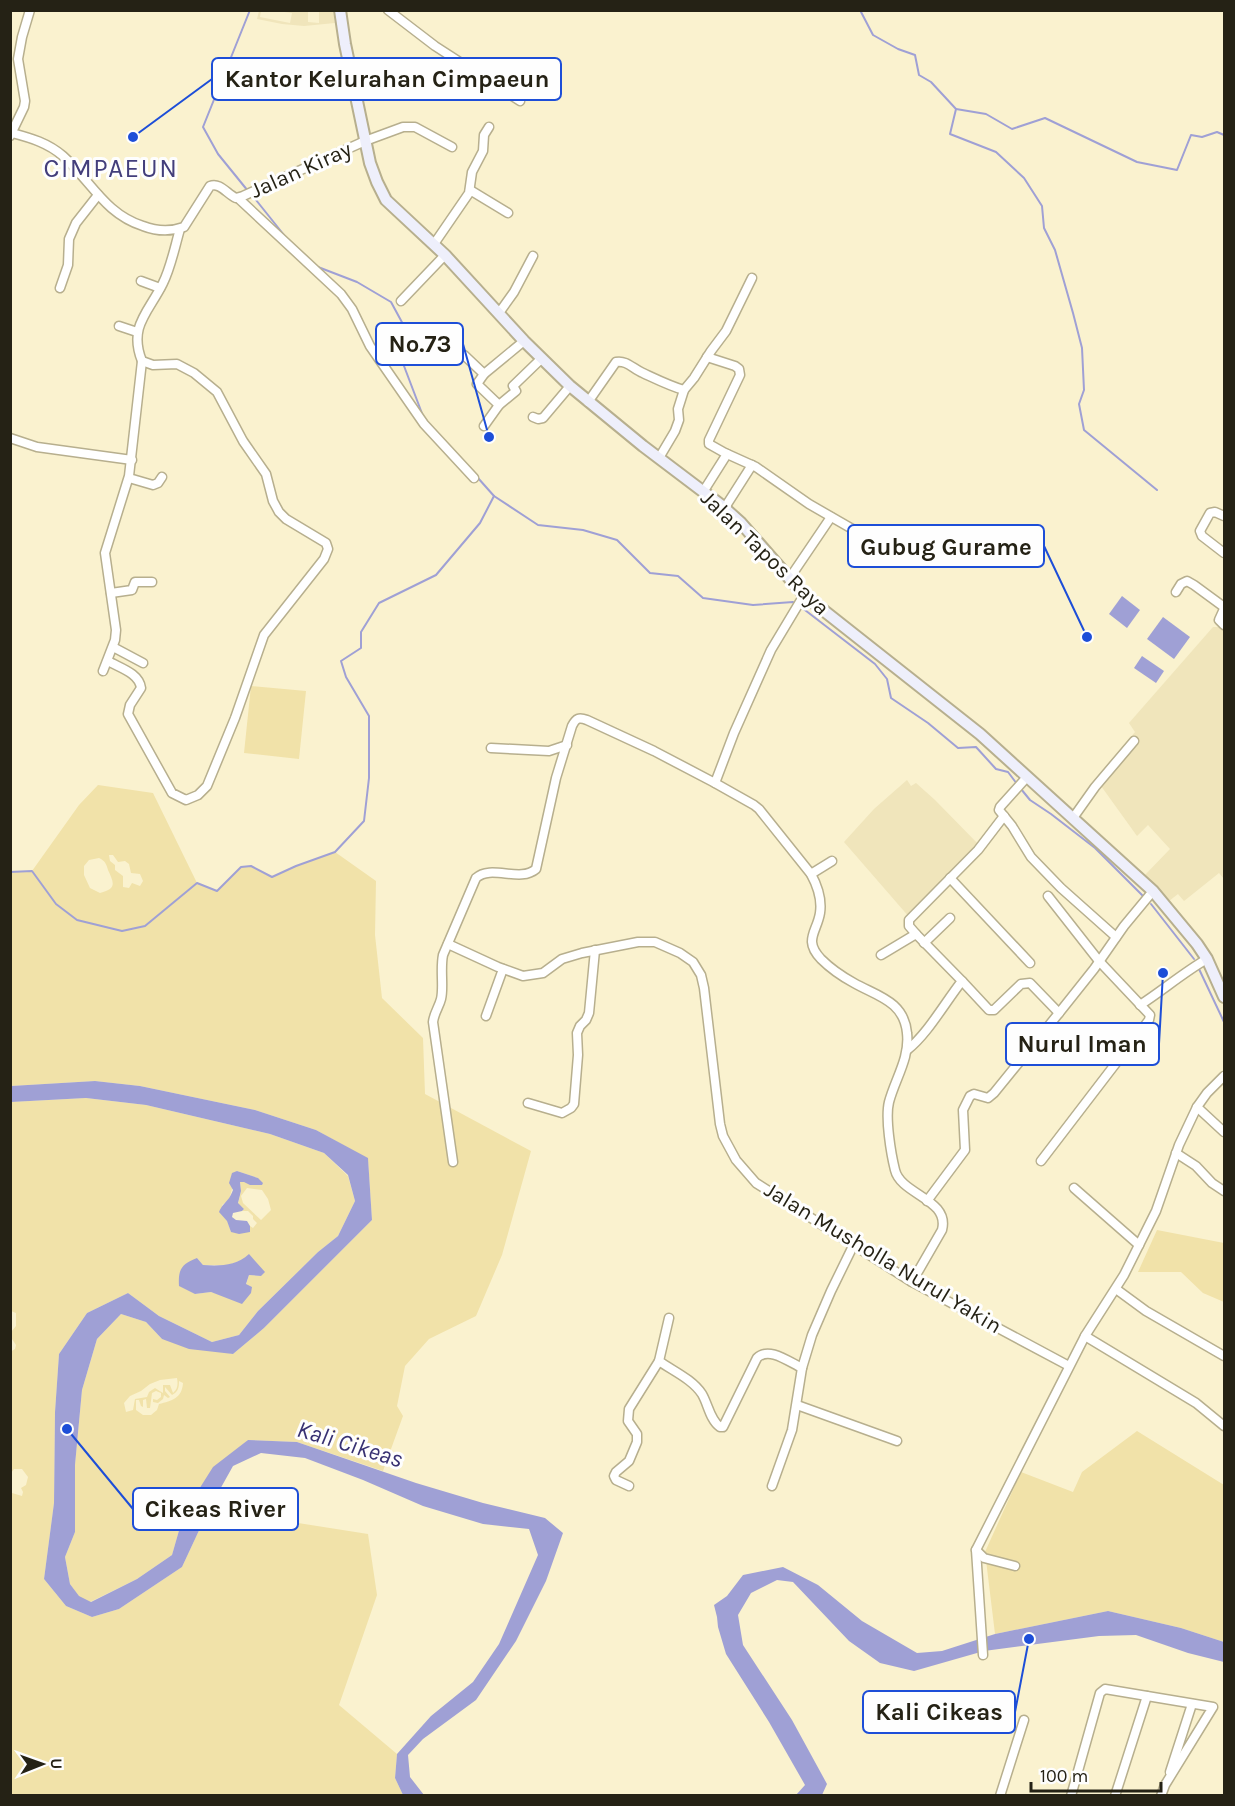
<svg xmlns="http://www.w3.org/2000/svg" width="1235" height="1806" font-family="Karla,sans-serif">
<style>
.built{fill:#f0e5bb}
.green{fill:#f1e2a9;fill-rule:evenodd}
.water{fill:#9fa0d5}
.lines{fill:none;stroke-linecap:round;stroke-linejoin:round}
.stream{stroke:#9fa0d5;stroke-width:2}
.street-casing{stroke:#b7af8e;stroke-width:11}
.secondary-casing{stroke:#b7af8e;stroke-width:14}
.street{stroke:#fff;stroke-width:8}
.secondary{stroke:#eeeffb;stroke-width:10}
.labels{text-anchor:middle;dominant-baseline:central;stroke-width:6;stroke-linejoin:round;paint-order:stroke}
.street-label{font-size:22px;fill:#252215;stroke:#fefefe}
.water-label{font-size:24px;font-style:italic;fill:#383172;stroke:#fefefe}
.quarter-label{font-size:26px;letter-spacing:1.5px;fill:#433e7b;stroke:#fefefe}
.leader{fill:none;stroke:#1d4ed8;stroke-width:2}
.callout-dot{fill:#1d4ed8;stroke:#fefefe;stroke-width:2}
.callout{fill:#fefefe;stroke:#1d4ed8;stroke-width:2}
.callout-label{font-size:24px;text-anchor:middle;font-weight:bold;fill:#252215}
</style>
<rect width="100%" height="100%" fill="#faf2cf"/>
<g class="built">
<path d="M259 11H261L260 17 290 23 292 13 277 11H315H308V22L319 23V11H333L335 23 304 26 282 24 257 19Z"/>
<path d="M1213 627H1224V879L1219 873 1184 901 1178 894 1169 901 1144 876 1170 849 1148 825 1137 836 1096 779 1135 732 1129 723Z"/>
<path d="M907 780 911 786 916 783 935 800 981 847 910 918 844 842 874 809Z"/>
</g>
<g class="green">
<path d="M251 686 306 691 299 759 244 753Z"/>
<path d="M98 785 153 793 197 883 217 891 241 867 251 866 272 877 296 866 335 852 376 881 375 935 382 998 423 1038 425 1094 531 1151 502 1255 476 1316 429 1339 405 1366 397 1406 403 1416 383 1471 297 1442 248 1440 184 1513 172 1555 137 1579 90 1602 79 1597 70 1584 65 1557 75 1532V1465L82 1390 97 1339 121 1314 146 1322 162 1339 233 1354 264 1328 372 1220 368 1159 316 1130 255 1110 140 1086 95 1081 11 1086V872L32 871 79 805ZM109 855H113L118 862 125 861 129 864 131 873 140 874 143 881 140 886 132 883 129 888 123 887V876L115 870V865L110 861ZM99 858C105 861 106 863 108 870 114 883 117 889 100 893L90 888 84 875V866L89 860ZM177 1378C178 1384 178 1389 173 1393L170 1385H163V1393L155 1388 149 1392 147 1397 135 1399 133 1410 126 1412 124 1403 130 1396 141 1391 150 1384 160 1380ZM179 1381 183 1383C182 1398 172 1401 159 1404L157 1410 151 1415H143L136 1410V1400H139L141 1406 143 1407V1400L146 1399 147 1408H150L152 1393 156 1391 161 1393V1397L157 1400 153 1399V1402L158 1403 163 1399 164 1395 168 1398 170 1397 165 1391V1387L172 1395C178 1392 179 1388 179 1381Z"/>
<path d="M86 1098 146 1105 270 1134 324 1153 348 1176 355 1201 338 1236 318 1252 258 1311 239 1335 212 1342 159 1316 128 1293 87 1313 59 1354 55 1412 54 1503 44 1579 66 1606 92 1617 119 1609 182 1567 209 1509 368 1534 377 1595 339 1705 397 1754 395 1778 403 1795H11V1485L12 1493 22 1496 23 1492 21 1488 26 1485 28 1477 22 1469H14L11 1473 10 1352 15 1349 16 1345 12 1339 10 1340 11 1332 16 1326V1313L11 1311V1102ZM237 1171 258 1178 259 1184C250 1185 246 1181 240 1182L241 1191 238 1204 244 1209 242 1211H248L253 1216V1219L257 1223 253 1228 250 1226 249 1232H231L222 1205 229 1200ZM247 1188 262 1190 268 1199 271 1210 261 1220 243 1203 241 1196ZM197 1258 203 1265H229L242 1260 261 1276 249 1275 246 1285 225 1296 211 1292 195 1294Z"/>
<path d="M1157 1230 1224 1243V1302L1203 1293 1181 1272H1138Z"/>
<path d="M1137 1431 1224 1485V1642L1181 1628 1108 1611 995 1634 985 1552 1021 1472 1073 1492 1082 1472Z"/>
</g>
<g class="water">
<path d="M1122 596 1140 610 1127 628 1109 614Z"/>
<path d="M1163 617 1190 637 1174 659 1147 639Z"/>
<path d="M1142 656 1164 671 1156 683 1134 668Z"/>
<path d="M95 1081 140 1086 255 1110 316 1130 368 1158 372 1220 264 1328 233 1354 189 1349 162 1339 146 1322 121 1314 97 1339 82 1390 75 1465V1532L65 1557 70 1584 79 1596 91 1602 137 1579 172 1555 184 1513 213 1467 248 1440 297 1442 416 1483 483 1503 545 1518 563 1533 546 1581 516 1641 476 1700 423 1739 408 1755 410 1777 424 1795H403L395 1778 397 1754 431 1716 473 1682 499 1644 538 1555 529 1529 483 1524 423 1506 363 1480 305 1458 261 1453 233 1466 209 1509 182 1567 119 1609 92 1617 66 1606 44 1579 54 1503 55 1412 59 1354 87 1313 128 1293 159 1316 212 1342 239 1335 258 1311 318 1252 338 1236 355 1201 348 1175 324 1153 270 1134 146 1105 86 1098 11 1102V1086Z"/>
<path d="M237 1171 258 1178 263 1183 262 1185H250L244 1182H240L241 1191 238 1203 244 1209 242 1211 233 1213 232 1217 236 1220 247 1221 250 1226V1232L239 1234 231 1232 227 1221 219 1212C224 1201 228 1203 233 1190L229 1183 232 1173Z"/>
<path d="M249 1254 265 1272 261 1276 249 1275 246 1284 252 1287 251 1293 242 1304 211 1292 195 1294 179 1286C178 1270 181 1264 197 1258L203 1265C220 1266 236 1266 249 1254Z"/>
<path d="M783 1567 818 1585 862 1621 917 1653 942 1651 995 1634 1108 1611 1181 1628 1224 1642V1662L1188 1653 1136 1635 1099 1636 984 1651 914 1671 880 1663 849 1641 793 1582 777 1580 751 1593 738 1615 743 1645 792 1720 827 1784 822 1795H796L805 1785 769 1722 726 1654 718 1627 717 1617 714 1605 727 1596 743 1575Z"/>
</g>
<g class="lines">
<g class="stream">
<path d="M860 10 873 35 898 49 915 55 919 75 931 82 956 109 950 134 996 152 1024 178 1042 206 1044 228 1055 250 1073 313 1082 348 1084 390 1079 404 1084 430 1157 490"/>
<path d="M956 109 986 114 1012 129 1045 118 1137 162 1177 170 1191 135 1202 137 1217 132 1224 135"/>
<path d="M248 191 218 154 203 127 250 10"/>
<path d="M252 195 288 240"/>
<path d="M318 267 357 282 391 302 404 326V366L423 416"/>
<path d="M478 478 494 496 538 525 583 530 617 540 650 573 678 576 703 598 753 605 793 602 796 604"/>
<path d="M801 607 875 664 887 679 891 698 928 723 958 748 976 747 996 769 1008 772 1017 784"/>
<path d="M1021 789 1030 800 1051 814 1095 848 1143 896"/>
<path d="M10 872 32 871 56 904 77 920 122 931 145 926 197 883 217 891 241 867 251 866 272 877 296 866 335 852 364 821 369 778V716L346 677 341 661 361 648V632L379 603 436 575 480 523 494 496"/>
<path d="M1151 904 1194 959"/>
<path d="M1199 969 1224 1022"/>
</g>
<defs>
<g id="street">
<path d="M388 10 435 46 520 101"/>
<path d="M12 133C31 138 48 143 63 156 91 181 105 214 143 226 156 231 170 232 184 227L210 186C220 182 227 194 236 198L243 196 365 141 403 127H415L452 147"/>
<path d="M10 136 24 107 25 101 18 59 22 37 30 10"/>
<path d="M470 190 508 213"/>
<path d="M238 198 341 294 352 309 370 346 424 424 474 478"/>
<path d="M434 244 469 193 472 172 483 151 484 135 489 127"/>
<path d="M141 281 160 288"/>
<path d="M60 288 68 265 69 239 76 223 98 195"/>
<path d="M401 301 445 255"/>
<path d="M499 313 514 292 533 256"/>
<path d="M119 326 137 332"/>
<path d="M464 355 484 374 524 341"/>
<path d="M707 357 735 366 739 369 740 375 709 440V444L725 453 756 467 809 504 868 538"/>
<path d="M484 374 477 384 499 405"/>
<path d="M588 402 616 362C627 360 633 369 643 373 656 379 670 386 684 390"/>
<path d="M533 417 538 419 543 418 570 386"/>
<path d="M484 426 499 405 516 391 513 386 542 358"/>
<path d="M10 438 37 447 132 460"/>
<path d="M659 458 675 431 679 420 678 409 684 390 694 378 711 351 726 331 752 278"/>
<path d="M129 478 153 485 158 483 162 477"/>
<path d="M703 492 727 454"/>
<path d="M724 509 752 465"/>
<path d="M1224 516 1215 512 1210 513 1200 531 1202 536 1224 553"/>
<path d="M789 579 831 517"/>
<path d="M1176 592 1181 584 1187 581 1194 585 1224 607"/>
<path d="M111 593 132 590 135 582H152"/>
<path d="M1224 609 1219 620 1224 625"/>
<path d="M113 647 143 663"/>
<path d="M108 661C120 668 139 673 141 688L130 705 128 714 172 793 186 800 198 795 207 786 235 718 264 635 324 559 328 549 326 543 286 519 279 512 273 501 266 474 243 441 217 392 194 373 177 364 153 365 142 361"/>
<path d="M103 671 115 640 116 630 105 553 129 476 142 361C128 326 149 312 163 283 171 267 175 246 180 229"/>
<path d="M491 748 549 751 567 745"/>
<path d="M1027 777 1000 807 999 810 1012 826 1031 857 1061 888 1116 937"/>
<path d="M715 783 754 805 759 809 811 874C817 885 822 900 820 913 817 932 803 940 821 959 830 968 843 977 854 983 877 996 904 1001 907 1033 910 1058 895 1079 889 1102 885 1118 891 1154 895 1170 901 1195 950 1199 942 1230L912 1282"/>
<path d="M1073 818 1095 787 1134 741"/>
<path d="M811 874 832 861"/>
<path d="M950 878 1030 963"/>
<path d="M916 934 909 926V920L978 850 1004 816"/>
<path d="M924 943 950 918"/>
<path d="M448 944 498 967 523 976 543 973 562 959 582 953 638 942H655L680 953 693 962 701 975 704 988 720 1124 723 1136 736 1160 756 1183 912 1282 1069 1366"/>
<path d="M881 955 916 934 962 981C946 1001 927 1035 907 1050"/>
<path d="M962 981 989 1010H994L1021 984 1030 983 1059 1013"/>
<path d="M1140 1005C1162 991 1184 972 1207 959"/>
<path d="M486 1016 503 969"/>
<path d="M528 1103 562 1113 571 1108 574 1104 578 1055 577 1033 580 1026 586 1020 589 1013 595 950"/>
<path d="M1197 1107 1224 1132"/>
<path d="M1176 1153 1196 1166 1212 1183 1224 1191"/>
<path d="M1041 1161 1149 1020 1150 1015 1099 961 1048 896"/>
<path d="M453 1162 433 1022C434 1013 439 1007 441 999 444 987 440 970 443 955L476 878C491 864 520 883 536 869L556 778 572 726C576 718 579 717 587 720L654 751 715 783 734 733 771 650 804 595"/>
<path d="M1074 1188 1139 1245"/>
<path d="M927 1201 965 1150 963 1110 970 1096 974 1094 988 1098 994 1093 1059 1013 1094 969 1124 926 1153 891"/>
<path d="M1116 1289 1146 1311 1224 1356"/>
<path d="M669 1318 659 1361C673 1371 692 1379 702 1394 708 1404 710 1420 720 1427H723L757 1358C769 1346 789 1362 802 1368"/>
<path d="M1085 1336 1196 1403 1224 1426"/>
<path d="M797 1405 897 1441"/>
<path d="M629 1486 616 1480 614 1476 616 1472 629 1461 637 1442V1434L628 1421 629 1409 659 1361"/>
<path d="M772 1486 792 1430 802 1368 812 1335 831 1291 854 1244"/>
<path d="M976 1550 984 1558 1015 1566"/>
<path d="M983 1655 976 1550 1085 1336 1124 1275 1156 1211 1179 1145 1197 1107 1207 1093 1224 1076"/>
<path d="M1170 1772 1192 1704"/>
<path d="M1000 1796 1024 1720"/>
<path d="M1071 1796 1100 1693 1105 1689 1213 1707 1165 1785 1161 1796"/>
<path d="M1115 1796 1147 1696"/>
</g>
<path id="secondary" d="M340 10 345 44 370 163 377 182 386 200 445 255 524 341 570 386 643 446 721 505 741 523 804 595 980 734 1153 891 1197 944 1207 959 1224 997"/>
</defs>
<use href="#street" class="street-casing"/>
<use href="#secondary" class="secondary-casing"/>
<use href="#street" class="street"/>
<use href="#secondary" class="secondary"/>
</g>
<g class="labels">
<g class="street-label">
<text transform="translate(301 170) rotate(-24)">Jalan Kiray</text>
<text transform="translate(765 553) rotate(44)">Jalan Tapos Raya</text>
<text transform="translate(883 1258) rotate(31)">Jalan Musholla Nurul Yakin</text>
</g>
<g class="water-label">
<text transform="translate(350 1444) rotate(17)">Kali Cikeas</text>
</g>
<g class="quarter-label">
<text x="111" y="168">CIMPAEUN</text>
</g>
</g>
<path class="leader" d="M133 137L212 79M489 437L463 344M1087 637L1044 546M1163 973L1159 1044M67 1429L133 1509M1029 1639L1015 1712"/>
<g class="callout-dot">
<circle cx="133" cy="137" r="6"/>
<circle cx="489" cy="437" r="6"/>
<circle cx="1087" cy="637" r="6"/>
<circle cx="1163" cy="973" r="6"/>
<circle cx="67" cy="1429" r="6"/>
<circle cx="1029" cy="1639" r="6"/>
</g>
<g class="callout">
<rect x="212" y="58" width="349" height="42" rx="6"/>
<rect x="376" y="323" width="87" height="42" rx="6"/>
<rect x="848" y="525" width="196" height="42" rx="6"/>
<rect x="1006" y="1023" width="153" height="42" rx="6"/>
<rect x="133" y="1488" width="165" height="42" rx="6"/>
<rect x="863" y="1691" width="152" height="42" rx="6"/>
</g>
<g class="callout-label">
<text x="387" y="87">Kantor Kelurahan Cimpaeun</text>
<text x="420" y="352">No.73</text>
<text x="946" y="555">Gubug Gurame</text>
<text x="1082" y="1052">Nurul Iman</text>
<text x="215" y="1517">Cikeas River</text>
<text x="939" y="1720">Kali Cikeas</text>
</g>
<rect width="1235" height="1806" fill="none" stroke="#252215" stroke-width="24"/>
<g transform="translate(42 1764) rotate(89)" stroke="#fefefe" stroke-width="4.5" paint-order="stroke">
<path d="M0-4.5L10 22L0 15L-10 22Z" fill="#252215"/>
<text y="-9" font-size="16" font-weight="bold" text-anchor="middle" fill="#252215">U</text>
</g>
<path d="M1031 1782v9h130v-9" fill="none" stroke="#252215" stroke-width="3"/>
<text x="1040" y="1782" font-size="18" fill="#252215" stroke="#fefefe" stroke-width="4.5" paint-order="stroke">100 m</text>
</svg>
